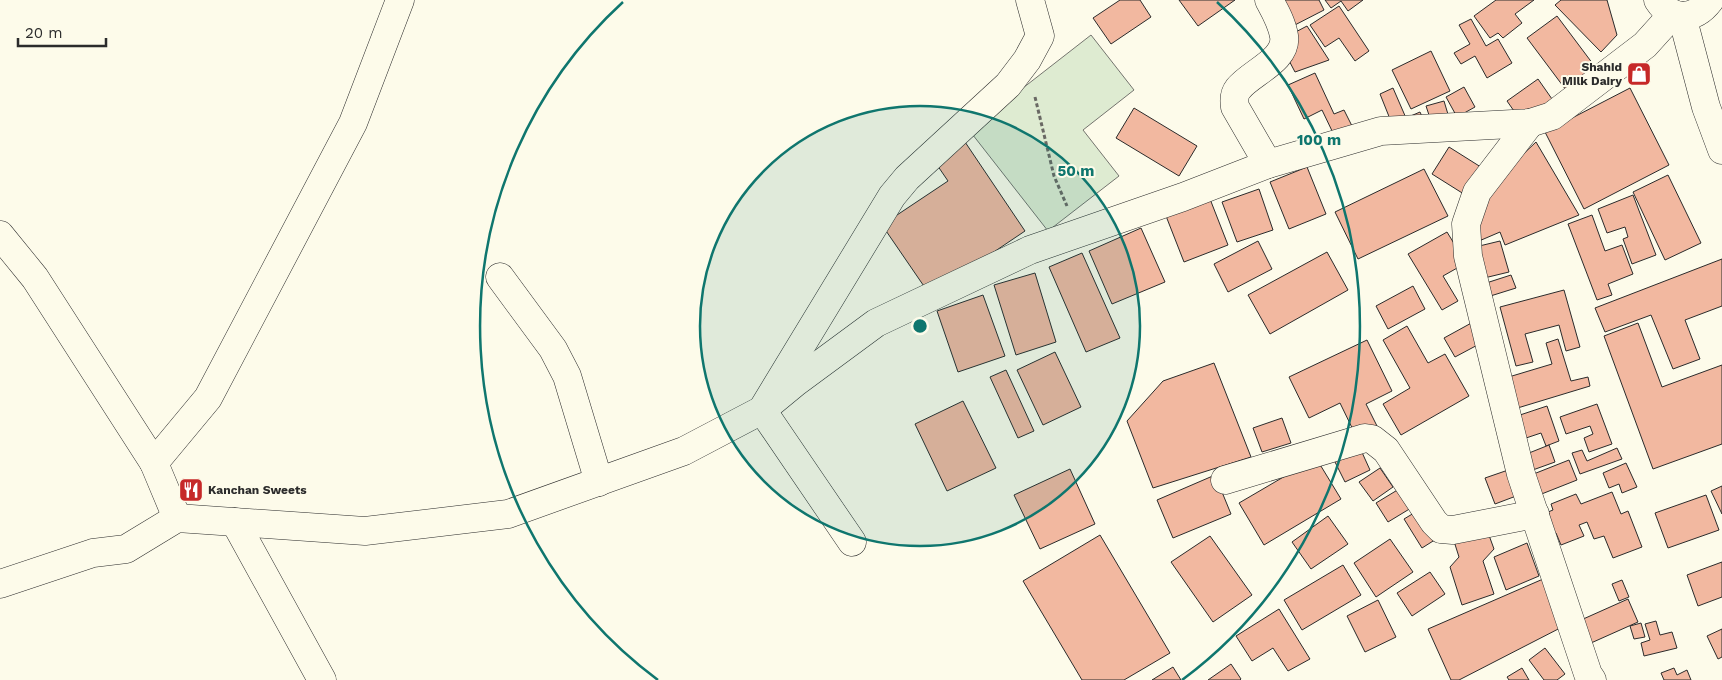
<svg xmlns="http://www.w3.org/2000/svg" width="1722" height="680" font-family="'Work Sans',sans-serif">
<style>
.green{fill:#deebd1;stroke:#74746e}
.building{fill:#f2b8a0;stroke:#2b2b2b}
.lines{fill:none;stroke-linecap:round;stroke-linejoin:round}
.minor-casing{stroke:#2b2b2b;stroke-width:29}
.major-casing{stroke:#2b2b2b;stroke-width:29}
.path{stroke:#6a6964;stroke-width:3;stroke-dasharray:4 2.5;stroke-linecap:butt}
.minor{stroke:#fdfbea;stroke-width:28}
.major{stroke:#fdfbea;stroke-width:28}
.ring{fill:none;stroke:#0f766e;stroke-width:2.5}
.labels{text-anchor:middle;dominant-baseline:central;stroke-width:4;stroke-linejoin:round;paint-order:stroke}
.poi-label{font-size:12px;font-weight:bold;fill:#2b2b2b;stroke:#fdfbea;text-anchor:end}
.centre{fill:#0f766e;stroke:#fdfbea;stroke-width:2.5}
.ring-label{font-size:15px;text-anchor:middle;font-weight:bold;fill:#0f766e;stroke:#fdfbea;stroke-width:4;stroke-linejoin:round;paint-order:stroke}
</style>
<rect width="100%" height="100%" fill="#fdfbea"/>
<path class="green" d="M1091 35 1134 90 1083 130 1119 176 1048 231 969 130Z"/>
<g class="building">
<path d="M1120 0H1140L1151 17 1111 44 1093 18Z"/>
<path d="M1179 0H1235L1198 26Z"/>
<path d="M1274 0H1319L1324 10 1289 28Z"/>
<path d="M1325 0H1363L1348 11 1341 1 1331 8Z"/>
<path d="M1496 0H1534L1515 14 1522 23 1503 38 1498 33 1490 38 1474 16Z"/>
<path d="M1561 0H1607L1617 35 1601 52 1555 5Z"/>
<path d="M1339 6 1369 51 1355 61 1339 38 1325 47 1310 25Z"/>
<path d="M1557 16 1596 68 1566 90 1527 38Z"/>
<path d="M1471 19 1486 46 1498 39 1512 63 1487 78 1475 56 1461 64 1454 53 1470 44 1459 25Z"/>
<path d="M1307 26 1329 60 1295 72 1284 51 1290 35Z"/>
<path d="M1431 51 1450 91 1411 109 1392 70Z"/>
<path d="M1315 73 1334 114 1344 110 1352 126 1334 135 1322 110 1304 119 1288 85Z"/>
<path d="M1538 79 1552 99 1521 121 1507 101Z"/>
<path d="M1464 87 1475 107 1457 117 1446 97Z"/>
<path d="M1393 88 1406 118 1420 112 1425 123 1392 124 1380 94Z"/>
<path d="M1630 88 1669 165 1584 209 1545 132Z"/>
<path d="M1444 101 1450 121 1433 127 1426 106Z"/>
<path d="M1134 108 1197 146 1179 176 1116 138Z"/>
<path d="M963 139 1025 231 930 295 882 225 948 181 933 159Z"/>
<path d="M1536 142 1579 215 1505 245 1500 232 1472 244 1494 182Z"/>
<path d="M1449 147 1484 169 1467 196 1432 174Z"/>
<path d="M1307 167 1326 214 1289 229 1270 182Z"/>
<path d="M1424 169 1448 216 1358 259 1335 212Z"/>
<path d="M1668 175 1701 243 1665 260 1633 192Z"/>
<path d="M1259 189 1273 230 1237 242 1222 202Z"/>
<path d="M1633 195 1656 255 1632 264 1623 239 1628 237 1625 227 1607 233 1598 209Z"/>
<path d="M1210 199 1228 245 1184 262 1166 216Z"/>
<path d="M1592 215 1605 251 1622 245 1633 274 1608 284 1612 295 1597 300 1568 224Z"/>
<path d="M1141 228 1165 282 1112 304 1089 251Z"/>
<path d="M1447 232 1466 263 1443 276 1458 301 1442 310 1408 254Z"/>
<path d="M1258 241 1272 269 1228 292 1214 264Z"/>
<path d="M1500 241 1509 272 1480 279 1471 248Z"/>
<path d="M1327 252 1348 290 1270 334 1248 295Z"/>
<path d="M1082 253 1120 338 1086 352 1049 267Z"/>
<path d="M1722 259V306L1685 320 1700 359 1673 369 1651 315 1605 332 1595 308Z"/>
<path d="M1035 273 1056 342 1016 355 994 285Z"/>
<path d="M1511 275 1516 288 1484 298 1480 285Z"/>
<path d="M1413 286 1425 309 1388 329 1376 306Z"/>
<path d="M1564 290 1580 347 1566 351 1559 325 1525 334 1533 362 1516 366 1500 307Z"/>
<path d="M983 295 1005 356 958 372 937 311Z"/>
<path d="M1475 321 1485 341 1455 357 1444 338Z"/>
<path d="M1638 323 1662 387 1722 365V444L1653 469 1604 336Z"/>
<path d="M1407 326 1428 363 1445 354 1469 396 1401 435 1383 404 1410 388 1383 340Z"/>
<path d="M1558 339 1571 381 1588 377 1590 386 1511 410 1502 379 1552 364 1546 343Z"/>
<path d="M1367 340 1392 391 1366 404 1378 428 1357 438 1340 403 1309 418 1289 377Z"/>
<path d="M1055 352 1081 407 1043 425 1017 370Z"/>
<path d="M1214 363 1251 457 1153 488 1127 421 1163 381Z"/>
<path d="M1006 370 1034 431 1018 438 990 377Z"/>
<path d="M963 401 996 468 947 491 915 424Z"/>
<path d="M1597 404 1612 444 1589 452 1584 438 1593 434 1590 426 1566 434 1560 417Z"/>
<path d="M1547 406 1559 441 1546 446 1541 433 1523 439 1514 417Z"/>
<path d="M1282 418 1291 443 1262 452 1253 428Z"/>
<path d="M1549 445 1555 462 1530 471 1524 455Z"/>
<path d="M1360 448 1370 470 1345 482 1334 460Z"/>
<path d="M1617 448 1622 459 1580 474 1572 453 1582 450 1587 461Z"/>
<path d="M1316 458 1341 499 1264 545 1239 503Z"/>
<path d="M1569 460 1577 480 1534 497 1526 477Z"/>
<path d="M1626 463 1637 487 1622 493 1619 484 1609 488 1603 473Z"/>
<path d="M1380 468 1393 487 1373 501 1359 482Z"/>
<path d="M1514 468 1524 493 1495 504 1485 478Z"/>
<path d="M1070 469 1095 524 1040 549 1014 495Z"/>
<path d="M1215 475 1231 514 1173 538 1157 500Z"/>
<path d="M1404 486 1416 505 1388 522 1376 503Z"/>
<path d="M1722 486V514L1711 491Z"/>
<path d="M1612 492 1621 514 1628 511 1642 547 1613 558 1604 536 1594 539 1587 522 1579 525 1584 536 1561 545 1556 533 1547 537 1538 516 1553 510 1551 504 1576 494 1581 504Z"/>
<path d="M1706 495 1719 530 1668 548 1655 513Z"/>
<path d="M1424 507 1441 536 1422 548 1404 519Z"/>
<path d="M1328 516 1348 544 1311 569 1292 542Z"/>
<path d="M1486 527 1494 549 1483 561 1494 594 1462 605 1450 567 1459 557 1453 538Z"/>
<path d="M1100 535 1170 653 1124 680H1082L1023 581Z"/>
<path d="M1210 536 1252 595 1213 622 1171 562Z"/>
<path d="M1390 539 1413 572 1376 597 1354 563Z"/>
<path d="M1527 543 1539 576 1506 590 1494 557Z"/>
<path d="M1722 562V597L1698 606 1687 575Z"/>
<path d="M1343 565 1361 595 1302 630 1284 600Z"/>
<path d="M1430 572 1445 594 1412 616 1397 593Z"/>
<path d="M1550 576 1566 625 1459 680H1451L1428 629Z"/>
<path d="M1622 580 1629 597 1619 601 1612 584Z"/>
<path d="M1628 599 1638 622 1591 643 1581 620Z"/>
<path d="M1378 600 1396 637 1365 652 1347 616Z"/>
<path d="M1279 609 1310 659 1288 671 1273 648 1252 661 1236 636Z"/>
<path d="M1656 621 1660 635 1672 632 1677 648 1644 656 1641 643 1650 640 1645 624Z"/>
<path d="M1641 623 1645 637 1634 639 1630 626Z"/>
<path d="M1722 629V657L1718 659 1707 636Z"/>
<path d="M1545 648 1565 674 1557 680H1544L1529 660Z"/>
<path d="M1231 664 1241 679 1240 680H1208Z"/>
<path d="M1173 667 1181 680H1152Z"/>
<path d="M1522 668 1529 680H1509L1507 677Z"/>
<path d="M1674 668 1677 675 1687 670 1691 680H1664L1661 673Z"/>
</g>
<g class="lines">
<defs>
<g id="minor">
<path d="M1530 123 1477 192 1466 224 1468 256 1521 474 1588 674 1592 680"/>
<path d="M1268 164 1235 107C1234 101 1234 94 1238 89 1250 73 1288 60 1284 36 1282 23 1275 11 1269 0"/>
<path d="M0 235 35 278 154 463 177 518"/>
<path d="M500 277 553 349 567 376 599 482"/>
<path d="M154 463 208 398 353 123 400 0"/>
<path d="M1225 480 1365 438 1372 439 1386 450 1434 522 1441 529 1453 530 1535 514"/>
<path d="M235 522 322 680"/>
<path d="M852 542 762 410 892 196 907 178 1008 85 1027 60 1040 36 1030 0"/>
<path d="M0 584 93 553 126 549 177 518 365 531 508 514 684 451 762 410 796 382 876 323 1030 250 1183 197 1268 164 1381 131 1530 123 1552 116 1645 45 1673 14"/>
</g>
<g id="major">
<path d="M1658 0C1672 22 1695 20 1710 0"/>
<path d="M1682 16 1706 107 1722 150"/>
</g>
</defs>
<use href="#minor" class="minor-casing"/>
<use href="#major" class="major-casing"/>
<path class="path" d="M1035 97 1054 176 1067 206"/>
<use href="#minor" class="minor"/>
<use href="#major" class="major"/>
</g>
<circle cx="920" cy="326" r="220" fill="#0f766e" fill-opacity=".12"/>
<g class="ring">
<circle cx="920" cy="326" r="220"/>
<path d="M658 680A440 440 0 0 1 623 2M1217 2A440 440 0 0 1 1182 680"/>
</g>
<defs>
<symbol id="shop-square" viewBox="-11 -11 22 22"><rect x="-9" y="-9" width="18" height="18" rx="4" fill="#c62828" stroke="#fdfbea"/><path d="M-5-2.5h2.3a2.7 3.5 0 0 1 5.4 0H5L5.5 6h-11ZM-1.5-2.5h3a1.5 2.3 0 0 0-3 0Z" fill="#fff"/></symbol>
<symbol id="restaurant-square" viewBox="-11 -11 22 22"><rect x="-9" y="-9" width="18" height="18" rx="4" fill="#c62828" stroke="#fdfbea"/><path d="M-5-6h1v4h1v-4h1v4h1v-4h1v5L-1.5 .5V6h-2V.5L-5-1ZM5-6V6H3V1.5H1.5Q1.5-4 5-6Z" fill="#fff"/></symbol>
</defs>
<g fill-rule="evenodd">
<use href="#shop-square" x="1625" y="60" width="28" height="28"/>
<use href="#restaurant-square" x="177" y="476" width="28" height="28"/>
</g>
<g class="labels">
<g class="poi-label">
<text x="1622" y="67">Shahid<tspan x="1622" dy="14">Milk Dairy</tspan></text>
<text x="208" y="490" text-anchor="start">Kanchan Sweets</text>
</g>
</g>
<circle cx="920" cy="326" r="8" class="centre"/>
<g class="ring-label">
<text x="1319" y="145">100 m</text>
<text x="1076" y="176">50 m</text>
</g>
<path d="M18 38v8h88v-8" fill="none" stroke="#2b2b2b" stroke-width="2.5"/>
<text x="25" y="38" font-size="15" fill="#2b2b2b" stroke="#fdfbea" stroke-width="4" paint-order="stroke">20 m</text>
</svg>
